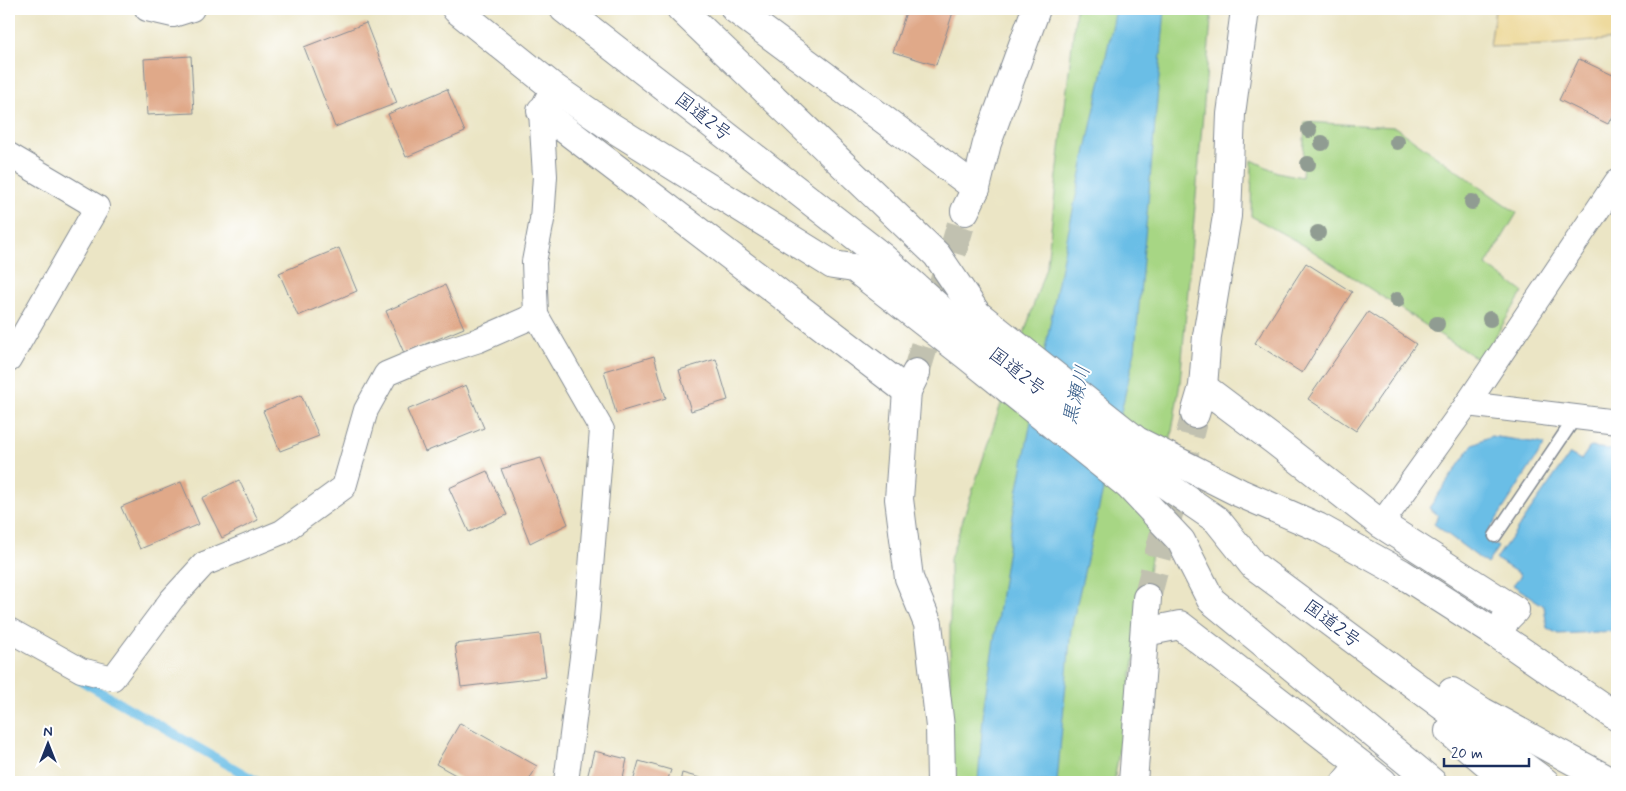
<svg xmlns="http://www.w3.org/2000/svg" width="1626" height="791" font-family="Mynerve,'Klee One',sans-serif">
<style>
.green{fill:#a7d684;stroke:#618271}
.sand{fill:#eeda9e;stroke:#84847e}
.water{fill:#6abee6;stroke:#4276a2}
.lines{fill:none;stroke-linecap:round;stroke-linejoin:round}
.stream{stroke:#6abee6;stroke-width:9}
.building{fill:#e0a989}
.tertiary-tunnel{stroke:#c1c1b0;stroke-width:28;stroke-dasharray:28 14;stroke-linecap:butt}
.service-casing{stroke:#838a92;stroke-width:15}
.minor-casing{stroke:#838a92;stroke-width:26}
.tertiary-casing{stroke:#838a92;stroke-width:30}
.trunk-casing{stroke:#838a92;stroke-width:30}
.service{stroke:#fff;stroke-width:12}
.minor{stroke:#fff;stroke-width:24}
.tertiary{stroke:#fff;stroke-width:28}
.trunk{stroke:#fff;stroke-width:28}
.tree{fill:#909c92}
.labels{text-anchor:middle;dominant-baseline:central;stroke-width:4;stroke-linejoin:round;paint-order:stroke}
.street-label{font-size:19px;fill:#1b2f5e;stroke:#fff}
.water-label{font-size:20px;font-style:italic;fill:#335a87;stroke:#fff}
</style>
<rect width="100%" height="100%" fill="#fff"/>
<filter id="ink" filterUnits="userSpaceOnUse"><feTurbulence type="fractalNoise" baseFrequency=".02" numOctaves="2"/><feDisplacementMap in="SourceGraphic" scale="10" xChannelSelector="R" yChannelSelector="G"/><feConvolveMatrix kernelMatrix="1 2 1 2 8 2 1 2 1" color-interpolation-filters="sRGB"/></filter>
<filter id="wash" filterUnits="userSpaceOnUse"><feTurbulence type="fractalNoise" baseFrequency=".0096" numOctaves="4" result="noise"/><feDisplacementMap in="SourceGraphic" scale="20" xChannelSelector="R" yChannelSelector="G"/><feGaussianBlur stdDeviation="1.12" result="paint"/><feColorMatrix in="noise" values="0 0 0 0 0 0 0 0 0 0 0 0 0 0 0 0 0 1.4 0 .05"/><feComposite in="paint" operator="in"/></filter>
<g filter="url(#wash)">
<rect width="100%" height="100%" fill="#ebe5c5"/>
<g class="green">
<path d="M1076 9H1212L1180 383 1114 782H950V559L1047 264Z"/>
<path d="M1305 122 1395 127 1517 213 1486 265 1523 292 1480 361 1305 246 1251 216 1252 160 1277 172 1302 177Z"/>
</g>
<path class="sand" d="M1495 9H1617V39L1548 45 1490 47Z"/>
<g class="water">
<path d="M1116 9H1165L1135 351 1071 629 1057 782H978L984 705 1014 509 1062 262Z"/>
<path d="M1491 436 1545 444 1485 537 1498 547 1487 564 1434 524 1438 515 1429 508 1473 444Z"/>
<path d="M1590 447 1617 450V631L1558 634 1547 628 1544 606 1513 585 1521 575 1496 559 1570 454 1581 460Z"/>
</g>
<g class="lines">
<path class="stream" d="M78 679 258 782"/>
</g>
<g id="blocks">
<g class="building">
<path d="M907 9H954L936 65 893 52Z"/>
<path d="M366 23 397 103 335 127 304 47Z"/>
<path d="M191 56 194 113 147 115 144 59Z"/>
<path d="M1579 59 1617 77V106L1608 124 1559 100Z"/>
<path d="M447 89 465 132 406 157 388 114Z"/>
<path d="M339 248 357 291 298 316 279 273Z"/>
<path d="M1306 263 1352 292 1302 373 1255 343Z"/>
<path d="M445 285 464 328 404 353 386 311Z"/>
<path d="M1368 312 1416 344 1356 431 1308 399Z"/>
<path d="M654 356 666 398 616 413 604 371Z"/>
<path d="M716 359 728 400 691 411 679 370Z"/>
<path d="M466 385 484 428 425 452 407 410Z"/>
<path d="M301 395 319 436 280 451 263 411Z"/>
<path d="M541 458 568 524 530 543 501 469Z"/>
<path d="M487 471 507 515 469 532 449 488Z"/>
<path d="M239 480 258 520 222 538 202 498Z"/>
<path d="M181 482 199 524 140 549 121 507Z"/>
<path d="M540 634 546 677 461 687 455 644Z"/>
<path d="M460 723 537 766 528 782H468L436 764Z"/>
<path d="M594 751 627 759 622 782H586Z"/>
<path d="M639 761 671 770 667 782H633Z"/>
<path d="M682 773 714 782H680Z"/>
</g>
</g>
</g>
<g filter="url(#ink)">
<use href="#blocks" fill-opacity="0" stroke="#838a92" stroke-width="1"/>
<g class="lines">
<g class="tertiary-tunnel">
<path d="M916 373 965 211"/>
<path d="M1147 598 1195 414"/>
</g>
<defs>
<path id="service" d="M1495 536 1575 418"/>
<g id="minor">
<path d="M147 9 173 15 192 9"/>
<path d="M547 99 541 111 545 176 542 220 534 262 536 315 602 430 587 618 566 782"/>
<path d="M9 155 97 207 9 360"/>
<path d="M1467 404 1617 422"/>
<path d="M1381 524 1467 404 1617 181"/>
<path d="M9 630 81 670 113 678 172 599 204 564 282 532 344 487 366 410 386 374 424 358 479 340 536 315"/>
<path d="M1343 782 1358 764"/>
</g>
<g id="tertiary">
<path d="M456 9 553 87 605 123 833 265 854 268 967 356 1128 485 1181 541 1211 600 1432 782"/>
<path d="M681 9 937 255 977 314 1137 441 1240 493 1318 527 1401 573 1498 635 1617 717"/>
<path d="M735 9 976 188"/>
<path d="M541 111 907 391"/>
<path d="M965 211 976 188 987 143 1036 9"/>
<path d="M916 373 907 391 899 499 909 578 928 624 940 727 941 782"/>
<path d="M1203 387 1275 441 1381 524 1515 610 1506 619 1498 635"/>
<path d="M1195 414 1203 387 1207 336 1227 216 1231 114 1245 10"/>
<path d="M1145 632 1180 625 1383 782"/>
<path d="M1133 782 1147 598"/>
</g>
<g id="trunk">
<path d="M564 9 881 256 974 339 1134 463 1217 520 1253 565 1545 782"/>
<path d="M1452 692 1483 712 1612 782"/>
<path d="M1449 731 1509 782"/>
</g>
</defs>
<use href="#service" class="service-casing"/>
<use href="#minor" class="minor-casing"/>
<use href="#tertiary" class="tertiary-casing"/>
<use href="#trunk" class="trunk-casing"/>
<use href="#service" class="service"/>
<use href="#minor" class="minor"/>
<use href="#tertiary" class="tertiary"/>
<use href="#trunk" class="trunk"/>
</g>
<g class="tree">
<circle cx="1309" cy="130" r="8"/>
<circle cx="1397" cy="142" r="8"/>
<circle cx="1322" cy="143" r="8"/>
<circle cx="1308" cy="164" r="8"/>
<circle cx="1472" cy="202" r="8"/>
<circle cx="1318" cy="233" r="8"/>
<circle cx="1397" cy="300" r="8"/>
<circle cx="1490" cy="319" r="8"/>
<circle cx="1437" cy="324" r="8"/>
</g>
</g>
<g class="labels">
<g class="street-label">
<text transform="translate(703 117) rotate(38)">国道2号</text>
<text transform="translate(1017 372) rotate(38)">国道2号</text>
<text transform="translate(1332 624) rotate(37)">国道2号</text>
</g>
<g class="water-label">
<text transform="translate(1077 395) rotate(-76)">黒瀬川</text>
</g>
</g>
<rect width="1626" height="791" fill="none" stroke="#fff" stroke-width="30"/>
<g transform="translate(48 744)" stroke="#ffffff" stroke-width="4" paint-order="stroke">
<path d="M0-4L9 19L0 12L-9 19Z" fill="#1b2f5e"/>
<text y="-8" font-size="14" font-weight="bold" text-anchor="middle" fill="#1b2f5e">N</text>
</g>
<path d="M1444 758v8h85v-8" fill="none" stroke="#1b2f5e" stroke-width="2.5"/>
<text x="1451" y="758" font-size="15" fill="#1b2f5e" stroke="#ffffff" stroke-width="4" paint-order="stroke">20 m</text>
</svg>
